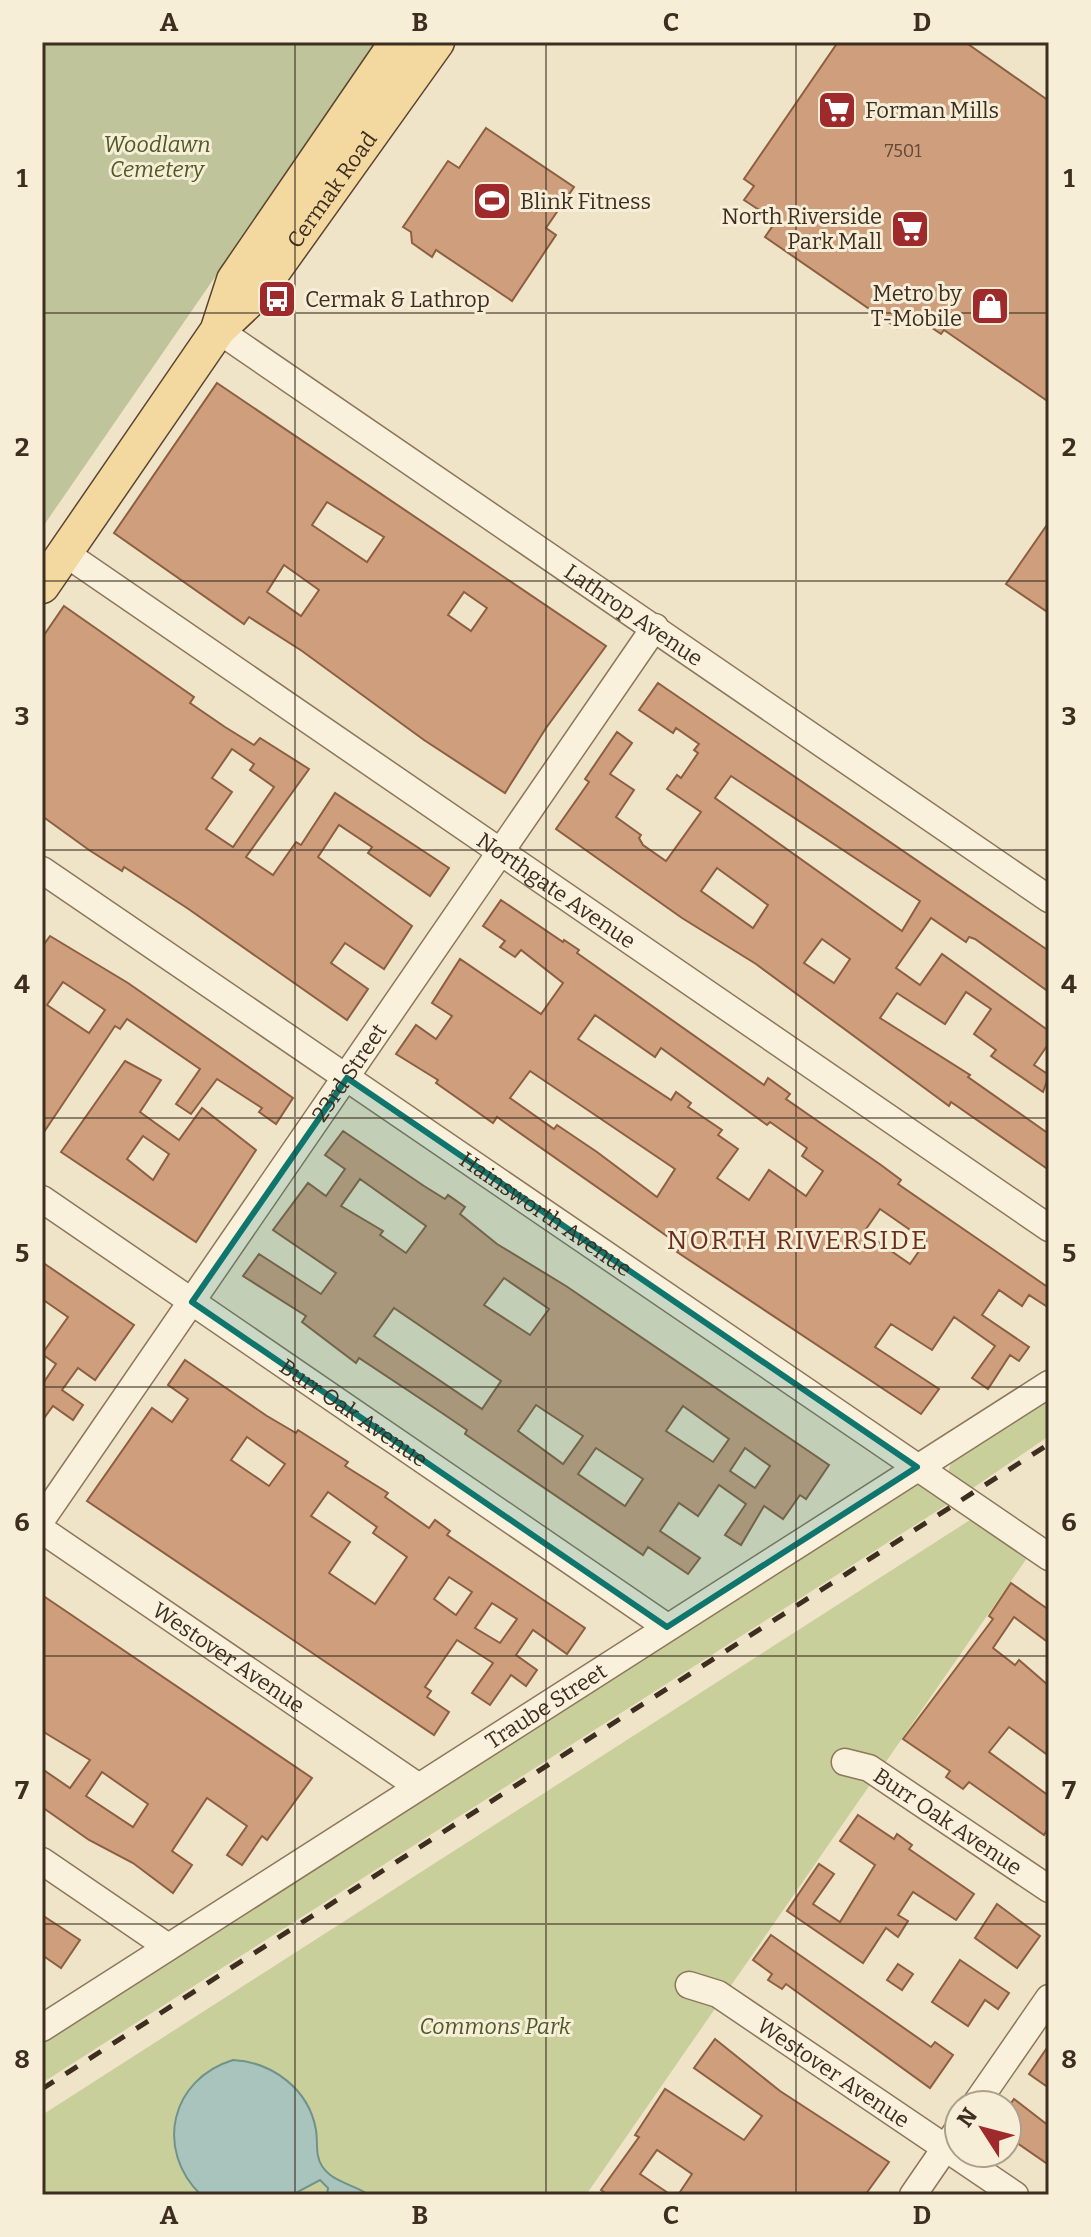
<svg xmlns="http://www.w3.org/2000/svg" width="1091" height="2237" font-family="Bitter,serif">
<style>
.green{fill:#c9cf9b}
.cemetery{fill:#bfc49a}
.water{fill:#a9c4bc;stroke:#6f938a;stroke-width:2}
.building{fill:#cf9f7d;stroke:#8d5f41;stroke-width:2;fill-rule:evenodd}
.lines{fill:none;stroke-linecap:round;stroke-linejoin:round}
.minor-casing{stroke:#8d765c;stroke-width:29}
.major-casing{stroke:#5b4430;stroke-width:37}
.minor{stroke:#faf1dc;stroke-width:26}
.major{stroke:#f3d9a0;stroke-width:34}
.rail{stroke:#3d2e20;stroke-width:5;stroke-dasharray:14 14;stroke-linecap:butt}
.marked{fill:#0f766e;fill-opacity:0.2;stroke:#0f766e;stroke-width:6;stroke-linejoin:round}
.grid{fill:none;stroke:#3d2e20;stroke-width:2;stroke-opacity:0.55}
.labels{text-anchor:middle;dominant-baseline:central;stroke-width:6;stroke-linejoin:round;paint-order:stroke}
.number-label{font-size:18px;fill:#624a37}
.poi-label{font-size:22px;fill:#3d2e20;stroke:#f7eed8;text-anchor:start}
.park-label{font-size:22px;font-style:italic;fill:#4d5a26;stroke:#f7eed8}
.street-label{font-size:22px;fill:#3d2e20;stroke:#f7eed8}
.quarter-label{font-size:26px;letter-spacing:2px;fill:#6b2e1e;stroke:#f7eed8}
.neatline{fill:none;stroke:#3d2e20;stroke-width:3}
.grid-label{font-size:26px;text-anchor:middle;font-weight:bold;fill:#3d2e20}
</style>
<rect width="100%" height="100%" fill="#f0e4c8"/>
<g class="green">
<path d="M1049 1397V1436L970 1490 948 1474 951 1462Z"/>
<path d="M914 1485H922L948 1504 42 2083V2041Z"/>
<path d="M970 1520 1027 1558 586 2195H42V2115Z"/>
</g>
<path class="cemetery" d="M42 42H377L42 528Z"/>
<path class="water" d="M233 2060C272 2062 309 2089 316 2130 318 2142 315 2156 322 2166 333 2183 354 2184 369 2195H327L328 2188 320 2180 292 2195H201C154 2149 171 2079 233 2060Z"/>
<g class="building">
<path d="M838 42H965L1049 101V402L944 330 941 334 908 312 897 328 765 237 776 221 744 200 754 186 744 179Z"/>
<path d="M486 128 574 187 546 228 556 235 512 301 436 250 432 257 412 243 411 232 403 227 448 161 459 168Z"/>
<path d="M217 383 606 646 546 728 505 793 424 740 302 651 249 617 244 624 114 533ZM327 502 384 537 367 562 312 525ZM284 565 319 590 301 616 267 592ZM464 592 487 608 471 631 448 615Z"/>
<path d="M1049 522V613L1006 584Z"/>
<path d="M64 606 194 697 190 703 225 727 254 745 260 738 309 769 246 857 273 875 296 842 301 845 335 793 449 868 430 896 368 853 372 847 339 825 318 857 412 926 384 969 345 943 331 963 368 989 347 1020 187 908 124 867 122 871 89 850 42 816V638ZM232 749 254 764 250 770 274 787 233 847 206 829 232 792 212 778Z"/>
<path d="M658 683 1049 951V992L975 939 969 937 966 942 931 918 896 968 920 985 942 954 1049 1031V1043L1034 1065 1049 1075 1043 1092 991 1056 996 1050 974 1034 991 1009 966 992 945 1024 897 993 880 1018 970 1075 968 1077 1049 1134V1170L951 1102 949 1106 756 964 682 918 556 829 589 782 585 779 617 732 632 743 610 774 634 790 616 817 641 835 639 838 643 845 666 861 701 812 667 789 677 775 681 778 698 753 694 750 699 744 676 728 673 733 639 710ZM731 776 920 901 902 931 715 798ZM717 868 768 905 753 928 701 891ZM822 939 850 959 834 983 804 963Z"/>
<path d="M501 900 563 942 564 940 579 950 577 953 764 1085 768 1078 790 1094 786 1099 881 1165 901 1180 898 1184 1049 1288V1308L1029 1295 1022 1306 999 1290 982 1315 1029 1347 1019 1361 1010 1355 988 1389 972 1378 995 1346 954 1317 932 1350 891 1324 875 1347 939 1389 921 1414 677 1252 681 1246 497 1117 493 1123 436 1083 438 1080 396 1054 416 1025 436 1039 452 1016 432 1003 460 959 541 1014 563 983 521 950 515 957 500 947 505 941 483 926ZM595 1015 655 1057 661 1048 767 1125 770 1122 807 1148 802 1156 823 1171 806 1196 769 1170 749 1200 717 1178 738 1149 718 1135 722 1130 688 1107 691 1103 676 1092 671 1100 578 1039ZM530 1071 675 1169 657 1197 597 1152 557 1125 554 1129 510 1098ZM880 1209 926 1241 910 1264 864 1232Z"/>
<path d="M50 936 128 983 293 1098 276 1124 259 1112 262 1108 217 1079 191 1114 176 1104 200 1069 127 1019 120 1029 115 1026 42 1135V947ZM63 982 105 1010 89 1033 47 1005Z"/>
<path d="M125 1061 161 1080 140 1112 179 1140 202 1108 256 1150 196 1242 61 1152ZM143 1136 169 1154 153 1180 127 1159Z"/>
<path d="M343 1131 424 1186 445 1199 448 1195 465 1207 460 1214 497 1244 566 1286 829 1465 806 1499 800 1495 783 1519 764 1506 741 1545 725 1535 746 1504 719 1485 698 1516 679 1503 660 1531 700 1558 688 1574 648 1547 643 1555 465 1434 467 1430 442 1413 359 1358 356 1363 302 1322 306 1316 243 1276 259 1254 321 1294 336 1273 273 1230 308 1183 326 1196 345 1169 325 1155ZM360 1179 426 1226 406 1253 380 1235 383 1231 341 1206ZM504 1278 549 1309 530 1335 484 1305ZM394 1308 501 1381 482 1409 374 1336ZM536 1405 583 1436 563 1464 518 1431ZM683 1406 729 1439 713 1462 666 1431ZM596 1448 643 1479 625 1506 578 1474ZM745 1448 770 1466 755 1488 730 1471Z"/>
<path d="M42 1262 134 1325 95 1380 78 1368 62 1390 83 1405 73 1420 53 1406 42 1421V1385L56 1364 42 1354 68 1317 42 1299Z"/>
<path d="M185 1360 267 1416 296 1433 298 1430 348 1462 345 1466 388 1493 385 1497 429 1528 435 1520 450 1531 447 1535 585 1628 567 1654 533 1630 516 1655 537 1670 526 1686 511 1675 490 1705 472 1693 493 1663 457 1640 425 1687 431 1691 427 1697 449 1712 434 1735 87 1501 152 1408 172 1422 188 1399 168 1385ZM247 1437 285 1464 269 1486 231 1460ZM328 1492 377 1527 373 1533 407 1557 375 1604 329 1573 350 1542 311 1516ZM449 1577 472 1592 456 1615 434 1599ZM492 1603 517 1619 500 1643 475 1628Z"/>
<path d="M1011 1583 1049 1610V1643L1014 1617 993 1648 1015 1665 1019 1660 1049 1686V1756L1009 1727 989 1752 1049 1796V1827L1044 1835 969 1782 963 1789 946 1777 950 1771 903 1739 993 1619 989 1616Z"/>
<path d="M42 1595 312 1778 267 1840 262 1836 242 1865 227 1855 247 1826 207 1798 172 1851 192 1865 173 1893 133 1863 89 1840 42 1807V1769L70 1788 90 1760 42 1731ZM102 1772 148 1804 133 1827 86 1796Z"/>
<path d="M858 1815 894 1839 897 1834 912 1845 909 1849 974 1894 956 1920 913 1892 898 1915 908 1921 898 1937 886 1928 863 1963 787 1911 819 1864 834 1874 813 1904 840 1922 875 1865 840 1841Z"/>
<path d="M997 1904 1040 1936 1017 1968 975 1938Z"/>
<path d="M42 1915 80 1940 61 1968 42 1955Z"/>
<path d="M771 1935 931 2047 935 2042 953 2055 930 2088 786 1984 782 1989 768 1980 772 1974 753 1960Z"/>
<path d="M960 1960 1009 1993 998 2009 985 2000 968 2026 932 2002Z"/>
<path d="M898 1964 913 1974 902 1990 887 1980Z"/>
<path d="M715 2039 780 2091 889 2162 865 2195H678L692 2174 657 2150 640 2174 671 2195H608L601 2190 639 2137 635 2135 665 2089 744 2140 762 2116 694 2068Z"/>
<path d="M1049 2045V2088L1029 2074Z"/>
<path d="M1014 2099 1049 2126V2165L1007 2136V2109Z"/>
</g>
<g class="lines">
<defs>
<g id="minor">
<path id="s1" d="M218 330 1049 899"/>
<path id="s2" d="M65 553 1049 1228"/>
<path id="s3" d="M42 870 1049 1557"/>
<path id="s4" d="M42 1199 667 1627"/>
<path id="s5" d="M42 1519 655 627"/>
<path id="s6" d="M42 1530 416 1785"/>
<path id="s7" d="M845 1762 869 1768 1049 1889"/>
<path d="M42 1861 168 1947"/>
<path id="s8" d="M689 1985 718 1994 1015 2195"/>
<path id="s9" d="M42 2028 1049 1384"/>
<path d="M975 2105 1049 1998"/>
<path d="M913 2195 959 2128"/>
</g>
<g id="major">
<path d="M219 326 234 280 397 42"/>
<path id="s10" d="M42 586 218 330 259 291 437 42"/>
</g>
</defs>
<use href="#minor" class="minor-casing"/>
<use href="#major" class="major-casing"/>
<use href="#minor" class="minor"/>
<use href="#major" class="major"/>
<path class="rail" d="M42 2089 1049 1444"/>
</g>
<path class="marked" d="M347 1078 917 1467 667 1627 192 1302Z"/>
<path class="grid" d="M295 42V2195M546 42V2195M796 42V2195M42 313H1049M42 581H1049M42 850H1049M42 1118H1049M42 1387H1049M42 1656H1049M42 1924H1049"/>
<defs>
<symbol id="supermarket-square" viewBox="-11 -11 22 22"><rect x="-9" y="-9" width="18" height="18" rx="4" fill="#9e2a2b" stroke="#f7eed8"/><path d="M-6-5.5h2.5l.6 2H6L4.5 2H-2.5L-4.4-4H-6ZM-1.5 3.2a1.3 1.3 0 1 0 .1 0ZM3 3.2a1.3 1.3 0 1 0 .1 0Z" fill="#fff"/></symbol>
<symbol id="stadium-square" viewBox="-11 -11 22 22"><rect x="-9" y="-9" width="18" height="18" rx="4" fill="#9e2a2b" stroke="#f7eed8"/><path d="M0-5a6.5 5 0 1 0 0 10a6.5 5 0 1 0 0-10ZM-3.5-1.8h7v3.6h-7Z" fill="#fff"/></symbol>
<symbol id="bus-square" viewBox="-11 -11 22 22"><rect x="-9" y="-9" width="18" height="18" rx="4" fill="#9e2a2b" stroke="#f7eed8"/><path d="M-5-6H5V4H4V6H2V4H-2V6H-4V4H-5ZM-3.5-4V0h7V-4ZM-3.5 1.2v1.5H-2V1.2ZM2 1.2v1.5H3.5V1.2Z" fill="#fff"/></symbol>
<symbol id="shop-square" viewBox="-11 -11 22 22"><rect x="-9" y="-9" width="18" height="18" rx="4" fill="#9e2a2b" stroke="#f7eed8"/><path d="M-5-2.5h2.3a2.7 3.5 0 0 1 5.4 0H5L5.5 6h-11ZM-1.5-2.5h3a1.5 2.3 0 0 0-3 0Z" fill="#fff"/></symbol>
</defs>
<g fill-rule="evenodd">
<use href="#supermarket-square" x="815" y="88" width="44" height="44"/>
<use href="#stadium-square" x="470" y="179" width="44" height="44"/>
<use href="#supermarket-square" x="888" y="207" width="44" height="44"/>
<use href="#bus-square" x="255" y="277" width="44" height="44"/>
<use href="#shop-square" x="968" y="284" width="44" height="44"/>
</g>
<g class="labels">
<g class="number-label">
<text x="903" y="151">7501</text>
</g>
<g class="poi-label">
<text x="865" y="110">Forman Mills</text>
<text x="520" y="201">Blink Fitness</text>
<text x="882" y="216" text-anchor="end">North Riverside<tspan x="882" dy="25">Park Mall</tspan></text>
<text x="962" y="293" text-anchor="end">Metro by<tspan x="962" dy="25">T-Mobile</tspan></text>
<text x="305" y="299">Cermak &amp; Lathrop</text>
</g>
<g class="park-label">
<text x="157" y="144">Woodlawn<tspan x="157" dy="25">Cemetery</tspan></text>
<text x="495" y="2026">Commons Park</text>
</g>
<g class="street-label">
<text stroke="none"><textPath href="#s10" startOffset="492">Cermak Road</textPath></text>
<text stroke="none"><textPath href="#s1" startOffset="504">Lathrop Avenue</textPath></text>
<text stroke="none"><textPath href="#s2" startOffset="596">Northgate Avenue</textPath></text>
<text stroke="none"><textPath href="#s5" startOffset="542">23rd Street</textPath></text>
<text stroke="none"><textPath href="#s3" startOffset="610">Hainsworth Avenue</textPath></text>
<text stroke="none"><textPath href="#s4" startOffset="378">Burr Oak Avenue</textPath></text>
<text stroke="none"><textPath href="#s6" startOffset="226">Westover Avenue</textPath></text>
<text stroke="none"><textPath href="#s9" startOffset="598">Traube Street</textPath></text>
<text stroke="none"><textPath href="#s7" startOffset="120">Burr Oak Avenue</textPath></text>
<text stroke="none"><textPath href="#s8" startOffset="170">Westover Avenue</textPath></text>
</g>
<g class="quarter-label">
<text x="798" y="1240">NORTH RIVERSIDE</text>
</g>
</g>
<rect width="1091" height="2237" fill="none" stroke="#f7eed8" stroke-width="88"/>
<g transform="translate(983 2129) rotate(306)"><circle r="38" fill="#f7eed8" stroke="#ada18e" stroke-width="2"/>
<path d="M0-6L14 30L0 20L-14 30Z" fill="#9e2a2b"/>
<text y="-12" font-size="22" font-weight="bold" text-anchor="middle" fill="#3d2e20">N</text>
</g>
<rect x="44" y="44" width="1003" height="2149" class="neatline"/>
<g class="grid-label">
<text x="169" y="31">A</text>
<text x="420" y="31">B</text>
<text x="671" y="31">C</text>
<text x="922" y="31">D</text>
<text x="22" y="187">1</text>
<text x="1069" y="187">1</text>
<text x="22" y="456">2</text>
<text x="1069" y="456">2</text>
<text x="22" y="725">3</text>
<text x="1069" y="725">3</text>
<text x="22" y="993">4</text>
<text x="1069" y="993">4</text>
<text x="22" y="1262">5</text>
<text x="1069" y="1262">5</text>
<text x="22" y="1531">6</text>
<text x="1069" y="1531">6</text>
<text x="22" y="1799">7</text>
<text x="1069" y="1799">7</text>
<text x="22" y="2068">8</text>
<text x="1069" y="2068">8</text>
<text x="169" y="2224">A</text>
<text x="420" y="2224">B</text>
<text x="671" y="2224">C</text>
<text x="922" y="2224">D</text>
</g>
</svg>
